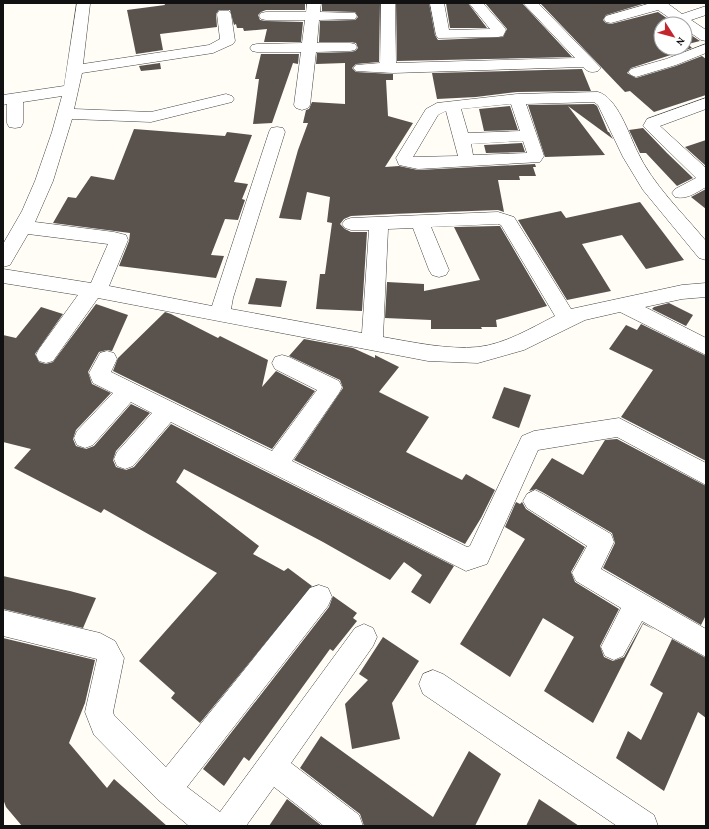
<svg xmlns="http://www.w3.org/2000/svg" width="709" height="829" font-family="'Crimson Pro',serif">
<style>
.building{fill:#5a524d}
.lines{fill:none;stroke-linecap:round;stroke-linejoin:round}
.minor-casing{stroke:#444;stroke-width:1}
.minor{fill:#fff;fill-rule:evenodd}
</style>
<rect width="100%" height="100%" fill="#fffdf5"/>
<g class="building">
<path d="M164 3H305V10H266L261 12 258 15 260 20 266 21 303 22 301 42H264L267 29 244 31 243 28H237L236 24 234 25 230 10H219L216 14 217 27 160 34 163 50 136 54 127 10 165 5Z"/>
<path d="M322 3H380L379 62 356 64 352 68 356 72 393 74V80H386L388 116 413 123 385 167 399 166 418 170 535 164 536 167H533L536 176H519L520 180H498L504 212 498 210 392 214 351 216 344 219 340 224 345 229 351 232H367L362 311 316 309 320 274H325L332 223 327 222 330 197 307 192 301 220 279 218 298 150 308 123H303L306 110 309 109 312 102 345 104V63L316 64 317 53 350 52 355 51 358 48 356 43 350 42H319L320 21 355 20 358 17 355 12 322 11Z"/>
<path d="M396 3H429L435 35 438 40 503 37 507 29 485 3H522L572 57 397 61Z"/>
<path d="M446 3H468L487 28H450Z"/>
<path d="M540 3H646L606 15 603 20 606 23 611 24 658 12 675 24H661V48H685V31L700 41 688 44 692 48 631 68 627 73 636 78 676 66 702 56 706 59V95L654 112 630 91 625 92Z"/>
<path d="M261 54H299L298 64 293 63 272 123 253 124 259 79H255Z"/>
<path d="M160 63 161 69 141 71 139 66Z"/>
<path d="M582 69 591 91 517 92 476 97 437 99 432 73Z"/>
<path d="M594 104 597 106 608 132H609L613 139 568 106 605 155 545 157 528 105Z"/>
<path d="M510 106 518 130 484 131 479 109Z"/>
<path d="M643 128 667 153 693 178 677 186 646 153H640L629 130Z"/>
<path d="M134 129 225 136 227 132 252 135 234 182 248 184 242 199 245 200 238 220 225 219 211 255 224 256 216 278 119 266 129 241 130 233 53 223 68 197 76 198 91 176 114 180Z"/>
<path d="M706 140V166L685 147Z"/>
<path d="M522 143 525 152 486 153 484 145Z"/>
<path d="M706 189V209L691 197Z"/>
<path d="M640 202 684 260 646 269 622 235 582 244 611 291 567 300 518 220 561 211 566 218Z"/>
<path d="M498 226H500L547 306 496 320 497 327H481L482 329H431V320L385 318 387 282 424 284V291L480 280 454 227Z"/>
<path d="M256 278 287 281 281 307 248 304Z"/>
<path d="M669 303 693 315 686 326 652 309 654 307Z"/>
<path d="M96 304 128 315 112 351 107 350 99 352 88 372 92 384 111 393 76 430 73 439 76 446 86 449 94 446 131 404 150 413 116 451 113 460 116 467 126 470 134 467 171 424 454 566 430 604 411 592 422 575 404 562 390 580 323 542 184 469 176 482 259 546 253 554 284 571 288 568 312 586 200 723 171 698 175 693 139 661 217 573 104 509 101 513 14 468 31 449 3 442V335L16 338 41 307 63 314 35 354 39 362 46 364 53 362Z"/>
<path d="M165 312 171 314 218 338 220 336 268 360 262 387 276 371 315 391 272 449 113 371 118 358Z"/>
<path d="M641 324 706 356V461L621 417 653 370 609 349 626 325 637 330Z"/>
<path d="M304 339 353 348 375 358V355L399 367 379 392 429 417 406 452 462 480 466 474 495 490 481 518 465 544 294 460 343 388 340 380 289 356Z"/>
<path d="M504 387 531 395 519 428 492 418Z"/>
<path d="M617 439 706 486V615L701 625 603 568 615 543 612 533 544 493 536 489 529 491 552 458 583 475 605 440Z"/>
<path d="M516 502 520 504 522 502 526 509 585 547 571 572 575 582 619 609 600 646 604 657 613 661 624 657 643 623 655 630 643 624 593 723 544 691 574 637 543 618 510 677 460 644 525 539 505 527Z"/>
<path d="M3 576 70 591 96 598 83 628 3 609Z"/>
<path d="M333 596 357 613 353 618 357 621 333 651 330 649 249 761 244 757 224 786 203 769 329 607Z"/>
<path d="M383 637 419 661 392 703 400 739 352 749 345 704 368 680 359 674Z"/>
<path d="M3 638 95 660 85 703 69 743 107 788 114 779 167 826H22L6 807 3 799Z"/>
<path d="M672 639 706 658V718L698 712 664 791 616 758 628 731 641 740 663 693 650 685Z"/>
<path d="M321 736 433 817 469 751 501 774 475 826H364L360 814 300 768Z"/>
<path d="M287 799 322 826H269Z"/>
<path d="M539 799 579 826H526Z"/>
</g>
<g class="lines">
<defs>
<g id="minor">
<path d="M77 3 90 4 83 64 209 45 220 39 217 14 219 11H229L231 14 235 41 233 44 213 53 82 73 74 109 151 112 226 94 232 96 234 99 232 102 151 122 72 119 53 181 35 222 114 232 126 235 128 240 109 286 212 306 269 132 271 128 277 127 283 128 285 132 233 298 231 309 362 333 369 230H351L345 228 342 224 345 220 351 218 498 212 514 217 571 309 682 285 706 283V297L682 299 645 307 706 338V355L620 312 585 320 524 350 478 363 428 361 98 298 53 361 46 363 39 361 36 355 39 349 78 295 3 283V269L91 283 108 244 28 234 10 265 3 267V244L22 211 35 181 52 132 62 96 23 102V123L21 127 15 128 9 127 7 123V104L3 105V95L64 86ZM498 224 501 225 555 316C531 328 505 344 478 347 448 350 412 342 383 337L388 229 413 228 429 270 432 275 439 277 446 275 449 270 431 227Z"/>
<path d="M307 3H321L320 12 355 13 357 16 355 19 319 20 317 43H350L355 44 357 47 355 50 350 51 316 52 310 105 308 108 302 110 296 108 294 105 301 52H257L252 51 250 48 252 45 257 44 302 43 305 20H266L261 19 259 16 261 13 266 12H306Z"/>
<path d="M381 3H395L396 63 575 58 523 3H538L601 68 598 71C591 73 588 72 583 67L393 73 356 71 353 68 356 65 380 63Z"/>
<path d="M430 3H444L449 30 490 29 469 3H483L504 27 506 30 503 36 498 37 438 38 436 35Z"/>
<path d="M651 3H667L682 14 706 6V15L691 20 706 30V41L701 40 685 29V24H678L658 10 611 23 606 22 604 19 606 16Z"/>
<path d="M706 44V53L676 65 636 77 631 75 628 72 631 69 666 59Z"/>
<path d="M598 92C617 97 629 134 637 151 653 185 682 212 706 241V260L699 258 643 190 623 157 598 105 594 102 526 104 544 156 540 162 418 169 399 165 396 158 426 109 437 103 517 94ZM511 104 520 131 468 133 461 109ZM446 111 458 156 413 157 438 115ZM523 141 527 153 473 155 471 144Z"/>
<path d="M706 98V109L660 126 706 168V187C696 193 686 200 675 197L672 193 675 189 696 178 643 126 647 119Z"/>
<path d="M107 351 114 353 117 359 111 372 272 451 317 390 275 369 272 363 275 357 282 355 289 357 339 381 342 387 339 393 292 461 467 547 470 546 522 436 534 431 619 418 706 463V485L617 437 538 450 487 564 466 571 171 422 133 466 125 469 117 466 114 459 117 452 152 413 131 402 93 445 85 448 77 445 74 438 77 431 113 393 93 383 89 373 100 353Z"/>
<path d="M535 490 543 494 611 534 614 542 601 569 706 629V657L642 621 623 656 614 660 605 656 601 647 621 608 576 581 572 573 587 546 527 508 523 501 527 494Z"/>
<path d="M319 585 328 588 332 597 328 606 187 787 220 812 355 628 364 624 373 628 377 637 373 646 291 763 359 815 363 826H324L274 787 246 826H189L157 799 94 735 85 712 97 659 3 636V610L100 633 115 641 124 658 113 712 114 715 166 767 310 588Z"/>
<path d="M433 670 443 674 654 815 658 826H617L423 694 419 684 423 674Z"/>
</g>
</defs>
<use href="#minor" class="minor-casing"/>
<use href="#minor" class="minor"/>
</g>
<rect width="709" height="829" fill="none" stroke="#111111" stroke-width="8"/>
<g transform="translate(673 36) rotate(126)"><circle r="19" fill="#ffffff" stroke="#a0a0a0"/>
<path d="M0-3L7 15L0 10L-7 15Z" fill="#c4262e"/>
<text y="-6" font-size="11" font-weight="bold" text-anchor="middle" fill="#111111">N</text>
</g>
</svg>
